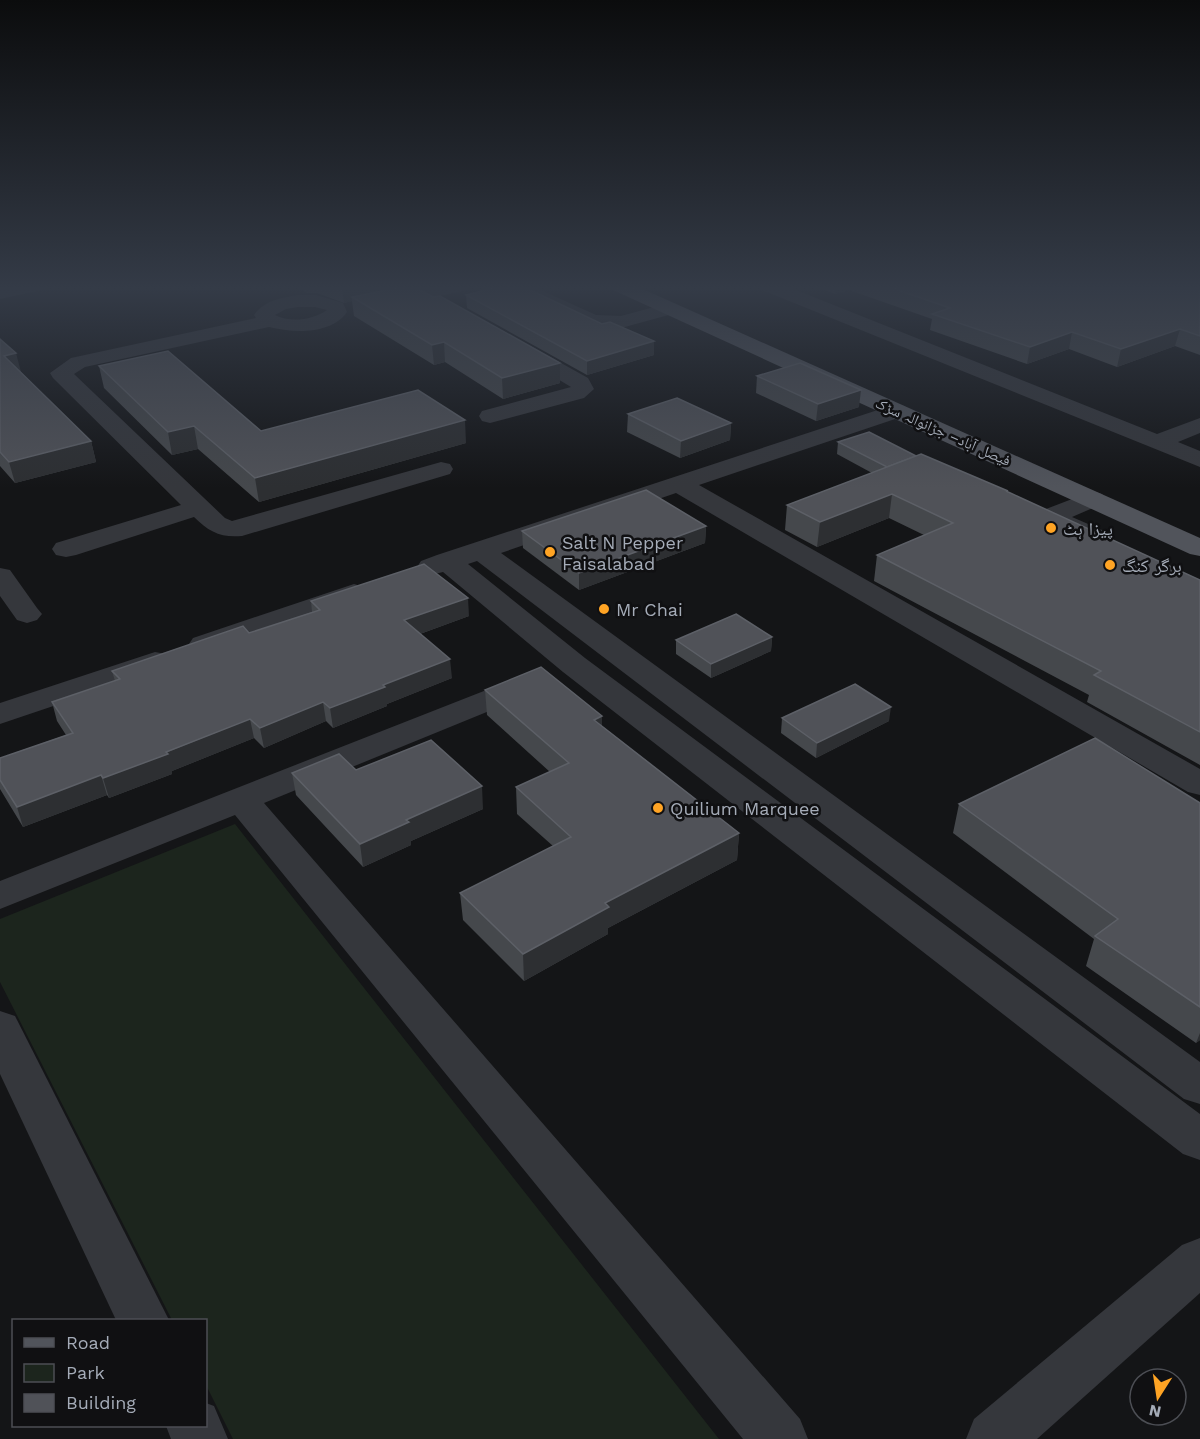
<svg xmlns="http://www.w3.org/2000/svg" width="1200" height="1439" font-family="'Work Sans','Noto Naskh Arabic',sans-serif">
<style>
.green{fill:#1c251d}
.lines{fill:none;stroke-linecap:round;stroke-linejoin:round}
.minor{fill:#35373c;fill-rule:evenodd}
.major{fill:#51545b;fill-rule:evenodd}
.wall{fill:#45484c}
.shaded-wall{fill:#2d2f32}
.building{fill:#505258;stroke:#5d6067;stroke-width:1.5}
.poi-dot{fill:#ffa424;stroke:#101012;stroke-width:2}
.labels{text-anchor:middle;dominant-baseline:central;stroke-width:5;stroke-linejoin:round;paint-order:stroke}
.far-street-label{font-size:15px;fill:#a5acb8;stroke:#101012}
.poi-label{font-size:18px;fill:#a5acb8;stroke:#101012;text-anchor:start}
</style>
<rect width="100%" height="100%" fill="#141517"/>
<path class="green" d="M235 824 719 1439H233L206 1385V1320H172L0 982V919Z"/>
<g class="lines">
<g class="minor">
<path d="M44 286 42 290 0 299V287Z"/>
<path d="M432 286H469L467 290 382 309 375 307 372 303 375 299Z"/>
<path d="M507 286H532L596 315 621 316 669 303 676 305 679 309 676 313 621 328 593 327 509 290Z"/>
<path d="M760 286H786L1157 434 1200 418V433L1178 442 1200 451V467L762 290Z"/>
<path d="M298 295H316L343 303 347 312C331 335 293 333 269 327L85 367 74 374 225 518 232 521 441 462 450 464 453 469 450 474 242 536C221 538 209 532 194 517L76 555 66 557 56 555 52 549 56 543 181 505 53 378 50 373 71 358 256 318 254 315C265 300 281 298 298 295ZM298 307H315L327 310C313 320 290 323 275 315L286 309Z"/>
<path d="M520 342 527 344 588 378 594 389 584 398 490 423 482 421 479 416 482 411 571 387 513 352 510 348 513 344Z"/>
<path d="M896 404 904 406 907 411 904 416 699 485 1200 769V795L1188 792 676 493 501 553 1200 1062V1104L1184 1099 477 561 468 564 585 658 1200 1114V1160L1183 1154 563 672 443 572 431 575 421 573 417 567 421 561 437 555Z"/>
<path d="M1093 491 1102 494 1106 499 1102 504 1072 517 1102 530 1105 536 1102 542C1085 546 1048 532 1042 515L1046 509Z"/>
<path d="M0 568 10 570 37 608 42 614 37 620 27 623 17 620 0 596Z"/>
<path d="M354 584 364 587 368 593 364 599 215 650 204 653 193 650 189 644 193 638Z"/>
<path d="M155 652 166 654 171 661 166 668 0 724V703Z"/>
<path d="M527 674 538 677 543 684 538 691 264 803 800 1419 808 1439H743L235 815 0 909V881Z"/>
<path d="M0 1011 15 1016 169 1320H116L0 1074Z"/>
<path d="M1200 1238V1293L1037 1439H966L974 1419 1182 1245Z"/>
<path d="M206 1403 214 1406 228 1439H171L166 1426H206Z"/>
</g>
<path class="major" d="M611 286H636L1200 538V556L1190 554 613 290Z"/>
</g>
<g class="wall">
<path d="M297 286H391L392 289 560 363V383L503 399 445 362 434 365 354 316 352 301 344 303 317 293H307Z"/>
<path d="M814 286H1200V355L1175 346 1117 367 1069 349 1027 364 930 330 932 319 849 290 835 294Z"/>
<path d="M466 295 654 355 587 375 467 308Z"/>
<path d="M0 339 21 372 91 441 96 462 15 483 0 466Z"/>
<path d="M99 366 261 431 466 443 259 502 198 449 172 455 104 388Z"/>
<path d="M757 376 859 407 816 421 756 393Z"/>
<path d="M628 414 731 423 730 440 680 458 627 432Z"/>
<path d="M838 442 916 456 1008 492 1200 580V765L1087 702 1089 695 874 581 877 555 924 535 889 518 817 547 785 530 787 505 872 473 837 454Z"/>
<path d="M706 526 705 543 579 590 523 548 522 531Z"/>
<path d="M311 601 469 616 420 634 452 678 387 704V706L333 728 326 721 264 748 254 738 172 771V774L109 798 107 795 23 827 0 789V758L66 735 57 721 52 702 115 681 112 671 249 633 312 612Z"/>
<path d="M772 637 771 651 711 678 676 654V640Z"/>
<path d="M485 690 602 726 739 833 737 860 608 928V934L524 981 463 920 460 893 553 846 517 814 516 787 550 772 487 715Z"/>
<path d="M782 718 889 721 816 758 781 733Z"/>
<path d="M356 770 483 809 411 841V845L363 867 296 795 292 773Z"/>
<path d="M1200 803V1040L1196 1043 1086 966 1094 939 953 833 959 804Z"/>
</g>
<g class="shaded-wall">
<path d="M348 286H391L392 292 352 297V301L344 303 342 288Z"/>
<path d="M836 286H849V290L835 294Z"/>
<path d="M1180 329 1175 346 1117 367 1121 349Z"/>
<path d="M1072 332 1069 349 1027 364 1030 347Z"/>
<path d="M654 341V355L587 375V361Z"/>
<path d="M444 342 445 362 434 365 432 345Z"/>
<path d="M16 353 21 372 4 356Z"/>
<path d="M560 363V383L503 399 502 378Z"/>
<path d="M861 390 859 407 816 421 818 404Z"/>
<path d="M465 420 466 443 259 502 255 478Z"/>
<path d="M731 423 730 440 680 458 681 441Z"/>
<path d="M194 426 198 449 172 455 168 432Z"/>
<path d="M91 441 96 462 15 483 9 462Z"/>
<path d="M892 494 889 518 817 547 820 522Z"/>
<path d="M706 526 705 543 579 590V573Z"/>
<path d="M468 598 469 616 406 639 404 620Z"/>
<path d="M772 637 771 651 711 678V664Z"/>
<path d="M450 659 452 678 387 704V706L333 728 330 708 383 685Z"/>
<path d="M323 702 326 721 264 748 260 728Z"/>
<path d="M891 707 889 721 816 758 817 743Z"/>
<path d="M602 716V742L594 720Z"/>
<path d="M250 719 254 738 172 771V774L109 798 103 778Z"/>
<path d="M101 775 107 795 23 827 17 807Z"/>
<path d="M482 786 483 809 411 841V845L363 867 360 844 406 820Z"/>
<path d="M739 833 737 860 608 928V934L524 981 523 954 605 903Z"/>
<path d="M1200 1033V1040L1196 1043Z"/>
</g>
<g class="building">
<path d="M407 286H413L433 297 440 296 560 363 502 378 444 342 432 345 352 297Z"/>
<path d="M501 286H522L602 324 610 322 654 341 587 361 466 295Z"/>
<path d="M886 286H1200V336L1180 329 1121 349 1072 332 1030 347 932 314 950 308Z"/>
<path d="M0 339 16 353 4 356 91 441 9 462 0 452Z"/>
<path d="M168 351 261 431 418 390 465 420 255 478 194 426 168 432 99 366Z"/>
<path d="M800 363 861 390 818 404 757 376Z"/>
<path d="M677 398 731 423 681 441 628 414Z"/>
<path d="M869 432 916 456 887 467 838 442Z"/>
<path d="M921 454 1008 491H1006L1200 580V732L1094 675 1101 671 877 555 953 523 892 494 820 522 787 505Z"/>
<path d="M646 490 706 526 579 573 522 531Z"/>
<path d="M424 564 468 598 404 620 450 659 383 685 385 687 330 708 323 702 260 728 250 719 166 752 168 754 103 778 101 775 17 807 0 780V758L73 733 52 702 120 679 112 671 243 626 249 633 320 610 311 601Z"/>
<path d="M736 614 772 637 711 664 676 640Z"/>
<path d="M541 667 602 716 594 720 739 833 605 903 609 907 523 954 460 893 571 837 516 787 569 763 485 690Z"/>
<path d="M855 684 891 707 817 743 782 718Z"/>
<path d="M1095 738 1200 803V1007L1095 936 1118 919 959 804Z"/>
<path d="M431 740 482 786 406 820 409 822 360 844 292 773 339 754 356 770Z"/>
</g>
<linearGradient id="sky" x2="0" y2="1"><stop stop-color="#0b0c0d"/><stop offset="0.59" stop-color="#343b47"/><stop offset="1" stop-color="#343b47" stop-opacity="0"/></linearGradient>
<rect width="1200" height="488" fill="url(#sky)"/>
<g class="poi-dot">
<circle cx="1051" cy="528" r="6"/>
<circle cx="550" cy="552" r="6"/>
<circle cx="1110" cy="565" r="6"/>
<circle cx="604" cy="609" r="6"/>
<circle cx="658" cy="808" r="6"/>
</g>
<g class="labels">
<g class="far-street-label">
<text transform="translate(943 432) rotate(24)">فیصل آباد– جڑانوالہ سڑک</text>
</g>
<g class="poi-label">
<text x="1063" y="528">پیزا ہٹ</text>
<text x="562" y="542">Salt N Pepper<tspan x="562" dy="21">Faisalabad</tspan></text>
<text x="1122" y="565">برگر کنگ</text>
<text x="616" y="609">Mr Chai</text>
<text x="670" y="808">Quilium Marquee</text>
</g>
</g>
<rect x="12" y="1319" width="195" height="108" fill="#101012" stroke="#4c4e54" stroke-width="1.5"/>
<rect x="24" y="1338" width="30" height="9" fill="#51545b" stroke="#4c4e54" stroke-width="1.5"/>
<text x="66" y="1349" font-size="18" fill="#a5acb8">Road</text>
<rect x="24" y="1364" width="30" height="18" fill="#1c251d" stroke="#4c4e54" stroke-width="1.5"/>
<text x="66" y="1379" font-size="18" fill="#a5acb8">Park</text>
<rect x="24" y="1394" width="30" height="18" fill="#505258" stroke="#4c4e54" stroke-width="1.5"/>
<text x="66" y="1409" font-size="18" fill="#a5acb8">Building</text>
<g transform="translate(1158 1397) rotate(192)"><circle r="28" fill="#101012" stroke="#4c4e54" stroke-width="1.5"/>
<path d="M0-4.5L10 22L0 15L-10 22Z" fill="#ffa424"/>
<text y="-9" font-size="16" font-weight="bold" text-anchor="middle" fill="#a5acb8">N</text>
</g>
</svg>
